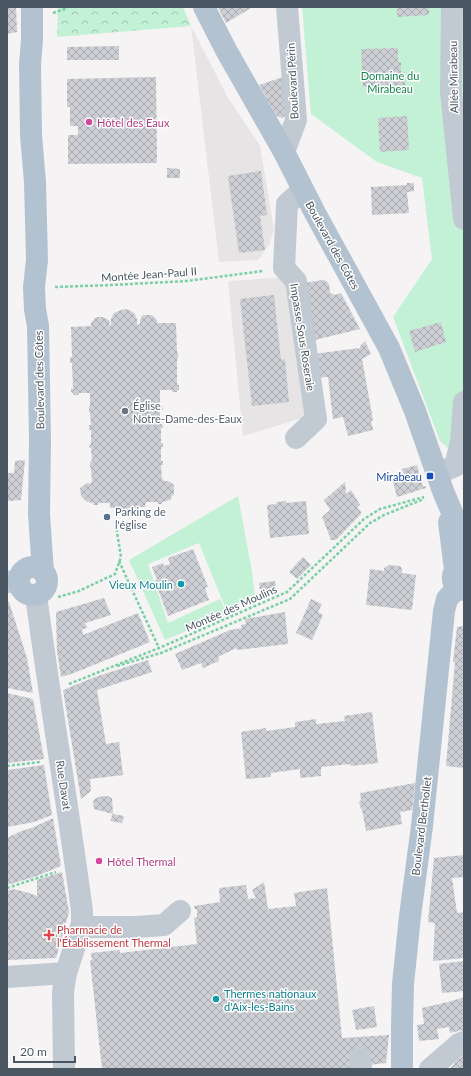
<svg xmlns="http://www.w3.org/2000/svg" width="471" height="1076" font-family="Lato,sans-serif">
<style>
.education{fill:#e6e4e5}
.green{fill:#c3f1d5}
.forest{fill:url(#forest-crowns)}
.building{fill:url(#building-cross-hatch)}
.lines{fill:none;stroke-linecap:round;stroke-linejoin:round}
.path{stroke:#7ad0a6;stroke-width:2.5;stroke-dasharray:3 2;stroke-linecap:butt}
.minor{stroke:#c1cad2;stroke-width:22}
.major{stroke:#b3c2d1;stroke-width:22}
.hotel-dot{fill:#d1479c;stroke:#fff;stroke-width:1.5}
.worship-dot{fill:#6b7280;stroke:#fff;stroke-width:1.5}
.transit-dot{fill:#1a4fb4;stroke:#fff;stroke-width:1.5}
.service-dot{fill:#5c6f8a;stroke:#fff;stroke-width:1.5}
.culture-dot{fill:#0f9aa8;stroke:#fff;stroke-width:1.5}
.health-dot{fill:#e0444e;stroke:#fff;stroke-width:1.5}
.labels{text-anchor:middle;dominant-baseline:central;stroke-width:3;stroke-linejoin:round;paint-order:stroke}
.park-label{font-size:11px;fill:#17864f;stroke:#fff}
.street-label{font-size:11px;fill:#4a5661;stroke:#fff}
.hotel-label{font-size:11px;fill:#b23c85;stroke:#fff;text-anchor:start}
.worship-label{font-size:11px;fill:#5b616d;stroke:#fff;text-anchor:start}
.transit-label{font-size:11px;fill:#164399;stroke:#fff;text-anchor:end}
.service-label{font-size:11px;fill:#4e5e75;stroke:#fff;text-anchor:start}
.culture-label{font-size:11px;fill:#0d838f;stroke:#fff;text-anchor:end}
.health-label{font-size:11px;fill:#be3a42;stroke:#fff;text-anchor:start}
</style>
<defs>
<pattern id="forest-crowns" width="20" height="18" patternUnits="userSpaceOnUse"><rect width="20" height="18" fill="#c3f1d5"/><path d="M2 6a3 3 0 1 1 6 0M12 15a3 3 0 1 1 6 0" fill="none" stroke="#a0c6b0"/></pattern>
<pattern id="building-cross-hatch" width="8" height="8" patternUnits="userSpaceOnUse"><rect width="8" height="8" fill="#cdcfd5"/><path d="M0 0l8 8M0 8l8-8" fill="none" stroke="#a8abb0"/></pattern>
</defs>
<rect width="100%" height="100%" fill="#f5f3f3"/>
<g class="education">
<path d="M191 26 227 96 260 146 274 229 269 245 258 260 219 262Z"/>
<path d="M291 277 312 415 243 436 228 281Z"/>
</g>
<g class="green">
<path d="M302 7H464V462L440 441 393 317 432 259 422 178 377 162 311 114Z"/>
<path d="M238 496 252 572 255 598 225 607 199 543 148 564 168 623 220 599 227 614 165 640 129 560Z"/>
</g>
<path class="forest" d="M58 7H183L191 26 57 37Z"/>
<g class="building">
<path d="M7 7H16L17 32 7 34Z"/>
<path d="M218 7H251V8L226 23Z"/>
<path d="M397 7H429V15L397 17Z"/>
<path d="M119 46V60H67V47Z"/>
<path d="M398 48V62H401V72H405V85L363 87 361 49Z"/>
<path d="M156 77 157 163 68 164V135H78V126H70V107H67V79Z"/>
<path d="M283 77 286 115 282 118 276 116 259 85Z"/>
<path d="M407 116 409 150 380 152 378 118Z"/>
<path d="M167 168 180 169V178H167Z"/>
<path d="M261 171 267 215 260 216 265 250 239 253 228 176Z"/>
<path d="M407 183H414V191L407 192 409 213 372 215 371 187 407 185Z"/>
<path d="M323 280 326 281 329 284 330 293 335 295 341 293 360 329 311 341 304 283Z"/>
<path d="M274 295 281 360 285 359 289 402 252 406 240 299Z"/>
<path d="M127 309 134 313 137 319V325L140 324V320L143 315H152L157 320V323H176L177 353H178V358L177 359V385H179V390H177V392H172V390H160V406H162L163 410H160V424H162L163 428H161V443H163V447H161V461H163V465H161L162 480 163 479 164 481H168L174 485V493L170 500 162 502V504H158V502H146L145 507H138V510H119L118 508H110V503H98V505H93L94 503H90V502H87L81 496 80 488 87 483 91 484V482H92L91 468 90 467V462L92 461 91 448H89L90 444H91V430H89V425H91L90 412H89V407L90 406V393H78L79 395H74L73 393 71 392V388L73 389 72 363H70V358L72 357 71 327 91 326V323L96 317H103L110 321 109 326 111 325V319L114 313 121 310Z"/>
<path d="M441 322 446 342 415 352 409 331Z"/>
<path d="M365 341 371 354 362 359 373 420 371 421 373 430 348 436 343 417 333 419 328 377 316 378 313 354 360 348V346Z"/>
<path d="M25 460 21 500 7 501V473H14L15 461Z"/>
<path d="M417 465 423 487 426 486V488L397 497 392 478 404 475 402 469Z"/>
<path d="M345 482 346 494 351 490 360 505 357 507 361 512V514L336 540H331L322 517 330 510 324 500Z"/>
<path d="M286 501V503L306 501 309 534 270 538 267 505 277 504 276 502Z"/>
<path d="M193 549 208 587 205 588 209 600 168 616 155 581 157 580 152 567 163 563 164 566 170 564 168 558Z"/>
<path d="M303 557 311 565 297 579 289 572Z"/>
<path d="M389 565 400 566 402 569V573L416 575 412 610 366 605 370 569 384 571V568Z"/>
<path d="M275 581 277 592 261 598 259 583Z"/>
<path d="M104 598 111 615 85 623 87 628 82 629 83 635 138 613 150 642 74 673 61 677 57 651 56 612Z"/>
<path d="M311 599 322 604 318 612 323 615 312 640 296 633Z"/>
<path d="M7 601 9 602 27 658 33 693 7 688Z"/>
<path d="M285 612 288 644 237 650 236 648 218 657 219 661 203 668 201 663 182 670 175 654 230 630 242 628 241 625 246 624 245 619Z"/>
<path d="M464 626V768L446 766 455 662H453L457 627Z"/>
<path d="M148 660 152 672 97 690 106 744 119 742 123 775 90 779 91 791 81 799 63 690 95 677Z"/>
<path d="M7 693 33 699 44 759 7 763Z"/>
<path d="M372 712 378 763 351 766 350 764 321 767V776L300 778V769L271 773V777L246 779 241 732 266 728V731L295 727V722L316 719V724L345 721 344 716Z"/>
<path d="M44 765 52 815 34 822 7 827V770Z"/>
<path d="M415 783 412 810 400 812 402 824 366 831 362 809H361L360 806 359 802 361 800 360 793Z"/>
<path d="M103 796H107L112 798 113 814 94 809 93 801 96 798Z"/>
<path d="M113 814 124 816 122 823 110 821Z"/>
<path d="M53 818 61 866 37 876 7 885V838L19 832 34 827Z"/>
<path d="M464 855V877L452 878 457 913 464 912V958L433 961 435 923 428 922 434 858Z"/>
<path d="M62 872 69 912 56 958 7 960V891L13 889 29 893 37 896V880Z"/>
<path d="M264 882 268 909 296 906 294 893 327 888 342 1038 389 1035 386 1063 368 1065 357 1069H102L90 960H92L91 953 119 950 120 953 197 944 194 918 197 917V909H195L194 906 220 902 219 888 246 885 248 899 256 898 252 890Z"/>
<path d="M464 961V991L442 993 439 964Z"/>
<path d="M464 997V1036L462 1030 450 1033 449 1027 437 1029 439 1039 419 1041 417 1025 424 1024 422 1008 452 1001Z"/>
<path d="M374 1006 377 1027 356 1030 352 1010Z"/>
<path d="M464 1055V1069H450L457 1060Z"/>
</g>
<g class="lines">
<g class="path">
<path d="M53 13 65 9 68 7"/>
<path d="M55 287 112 285 187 281 263 271"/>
<path d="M119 561 134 594 159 648"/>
<path d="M58 597 79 591 115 574 121 557 116 526"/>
<path d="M117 666 161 653 290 599 370 523 384 515 424 499"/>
<path d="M69 684 159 648 287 592 364 519 380 509 424 497"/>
<path d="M7 766 40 762"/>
<path d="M7 888 56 872"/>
</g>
<g class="minor">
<path d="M452 7 451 92 464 219"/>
<path d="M284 152 296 120 287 7"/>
<path d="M296 438 316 419 296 281 284 268 287 204 303 190"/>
<path d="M436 474 455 466 461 442 464 402"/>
<path d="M7 582 19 581"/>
<path d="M36 595C50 701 68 806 82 911V924L66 973 63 992 64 1068"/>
<path d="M81 927H136L164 925 180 911"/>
<path d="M7 977 66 973"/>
<path d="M360 1057 361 1069"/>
<path d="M430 1069 459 1044 464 1042"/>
</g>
<g class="major">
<path d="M32 7V40L30 64 31 135 35 182 37 260 34 287 35 309 38 326 40 441 39 514 43 572"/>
<path d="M204 7 226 50 284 152 315 213 389 348 415 411 443 491 464 541"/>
<path d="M449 522 455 570C450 579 454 589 464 590"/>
<circle cx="33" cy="581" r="14"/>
<path d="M402 1069V1025L403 984 410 916 422 826 444 611 447 599 457 588"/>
</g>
</g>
<g class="hotel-dot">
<circle cx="89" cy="122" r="4"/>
<circle cx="99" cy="861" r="4"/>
</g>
<circle class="worship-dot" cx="125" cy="411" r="4"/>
<rect class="transit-dot" x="426" y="472" width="8" height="8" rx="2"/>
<circle class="service-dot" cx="107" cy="517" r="4"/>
<g class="culture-dot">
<circle cx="181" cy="584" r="4"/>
<circle cx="216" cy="999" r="4"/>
</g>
<path class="health-dot" d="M47 929h4v4h4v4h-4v4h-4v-4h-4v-4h4z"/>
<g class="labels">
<g class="park-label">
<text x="390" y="75">Domaine du<tspan x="390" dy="13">Mirabeau</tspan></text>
</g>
<g class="street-label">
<text transform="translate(453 77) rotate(-91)">Allée Mirabeau</text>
<text transform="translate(292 81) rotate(-93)">Boulevard Périn</text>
<text transform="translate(333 245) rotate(61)">Boulevard des Côtes</text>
<text transform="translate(149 274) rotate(-4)">Montée Jean-Paul II</text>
<text transform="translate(303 337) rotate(81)">Impasse Sous Roseraie</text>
<text transform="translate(39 380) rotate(-91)">Boulevard des Côtes</text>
<text transform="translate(231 608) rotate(-24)">Montée des Moulins</text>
<text transform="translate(64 785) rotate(82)">Rue Davat</text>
<text transform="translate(421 826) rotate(-83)">Boulevard Berthollet</text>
</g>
<g class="hotel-label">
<text x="97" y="122">Hôtel des Eaux</text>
<text x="107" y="861">Hôtel Thermal</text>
</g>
<g class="worship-label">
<text x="133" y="405">Église<tspan x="133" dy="13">Notre-Dame-des-Eaux</tspan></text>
</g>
<g class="transit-label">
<text x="422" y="476">Mirabeau</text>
</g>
<g class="service-label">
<text x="115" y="511">Parking de<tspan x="115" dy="13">l'église</tspan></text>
</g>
<g class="culture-label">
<text x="173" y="584">Vieux Moulin</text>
<text x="224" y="993" text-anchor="start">Thermes nationaux<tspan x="224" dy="13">d'Aix-les-Bains</tspan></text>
</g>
<g class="health-label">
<text x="57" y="929">Pharmacie de<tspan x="57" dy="13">l'Établissement Thermal</tspan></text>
</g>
</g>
<rect width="471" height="1076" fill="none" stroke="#4a5661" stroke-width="16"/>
<path d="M14 1056v6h61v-6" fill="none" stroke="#4a5661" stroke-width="2"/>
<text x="20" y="1056" font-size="12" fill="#4a5661" stroke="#ffffff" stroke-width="3" paint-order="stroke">20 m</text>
</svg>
